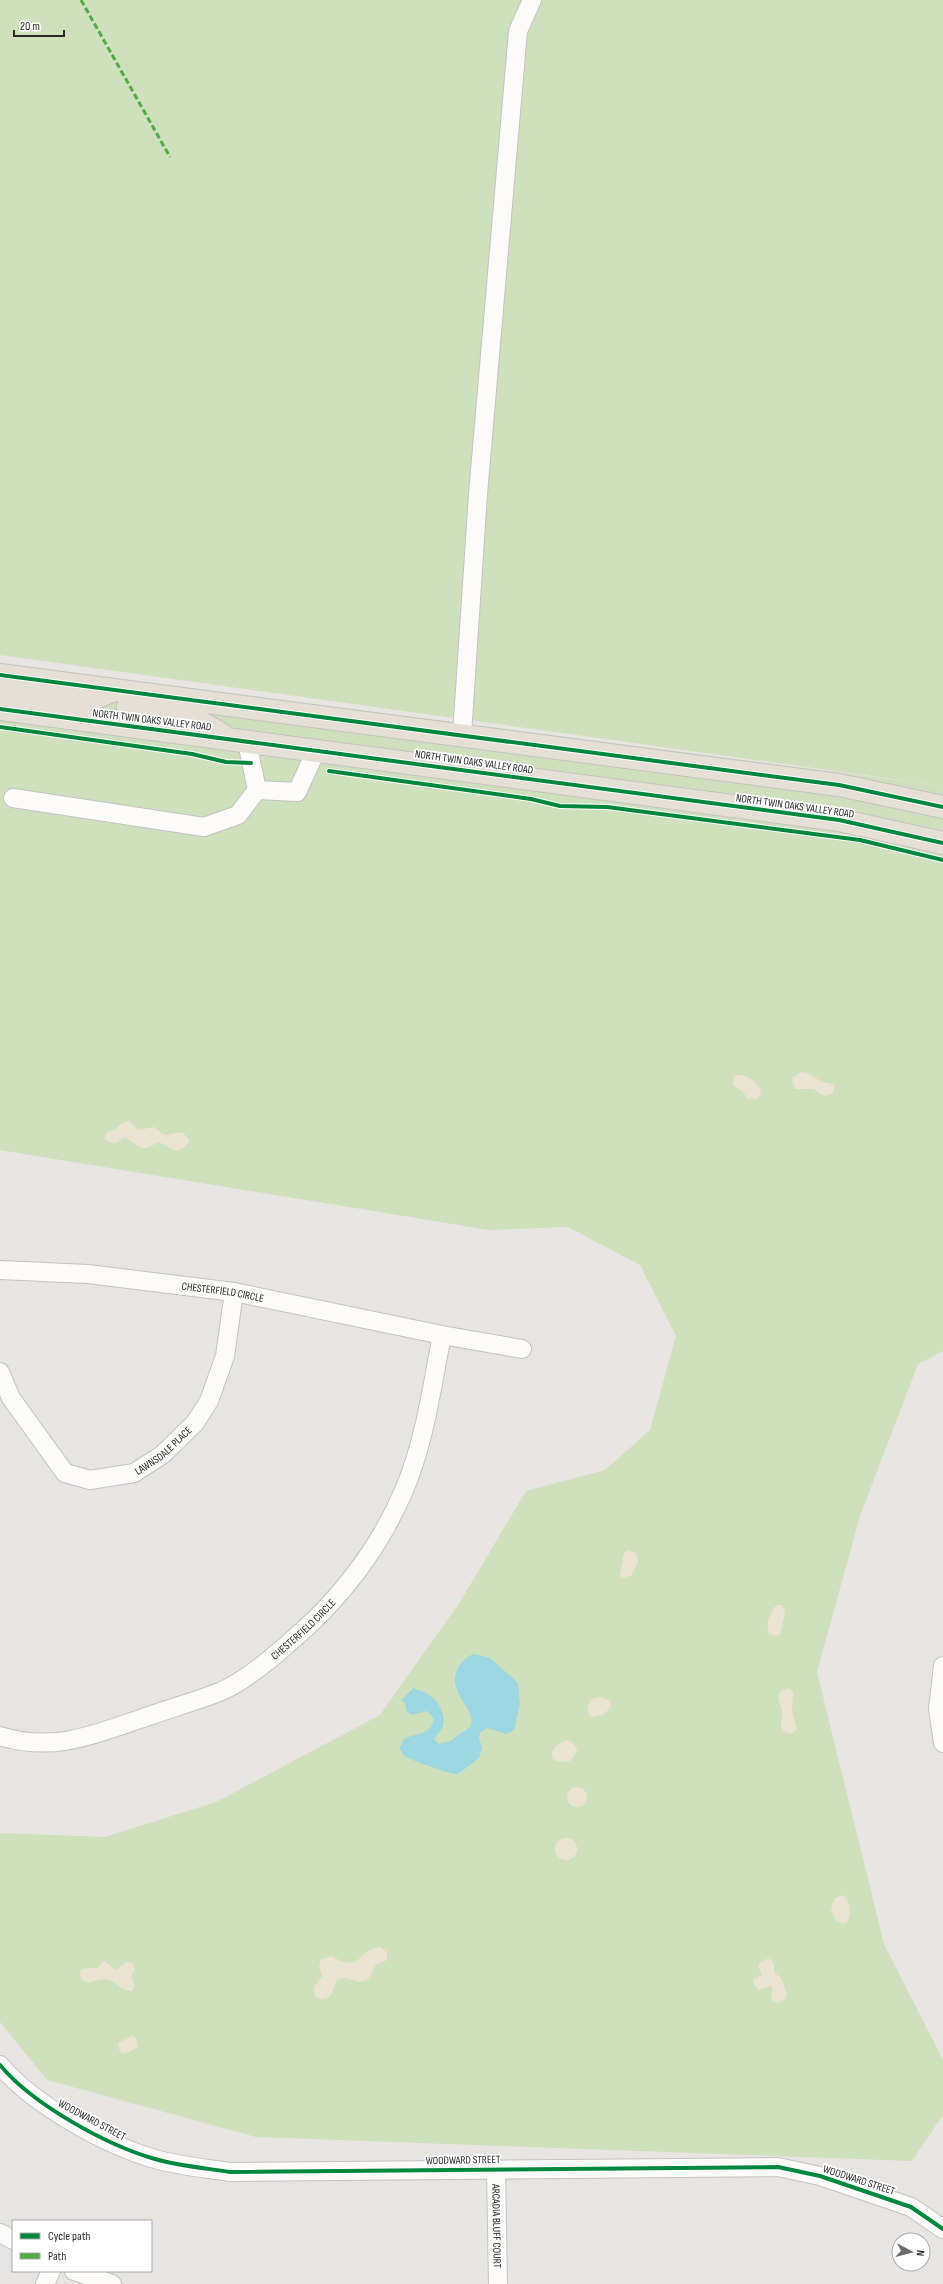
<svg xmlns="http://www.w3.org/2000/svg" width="943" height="2284" font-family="'Sofia Sans Condensed',sans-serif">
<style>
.green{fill:#cfe0bd}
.sand{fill:#ebe3d1}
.water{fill:#9cd7e2}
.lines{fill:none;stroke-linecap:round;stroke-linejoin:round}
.minor-casing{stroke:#c4c3c3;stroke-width:20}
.major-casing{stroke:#c4c3c2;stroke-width:24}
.minor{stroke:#fcfbfa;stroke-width:18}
.major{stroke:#e5dfd6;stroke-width:22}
.quiet{stroke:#53ab44;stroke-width:3;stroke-dasharray:6 3;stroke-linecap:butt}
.cycleway-casing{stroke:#fff;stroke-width:6}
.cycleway{stroke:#00873e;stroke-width:4}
.labels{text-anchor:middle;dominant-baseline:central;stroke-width:3.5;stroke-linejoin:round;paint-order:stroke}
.street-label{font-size:11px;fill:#2a2a2a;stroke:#fff}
</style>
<rect width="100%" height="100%" fill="#e8e4e1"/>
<g class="green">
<path d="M0 0H943V786L0 655Z"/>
<path d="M0 663 943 786V1351L918 1364 860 1516 817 1672 884 1944 943 2060V2115L912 2161 256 2137 47 2080 0 2022V1833L105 1837 216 1802 380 1715 460 1602 526 1491 605 1470 650 1430 676 1336 640 1265 568 1227 489 1230 0 1150Z"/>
</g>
<g class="sand">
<path d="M801 1072 808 1073 822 1082 833 1084 835 1087 833 1093 824 1096 813 1089H795L792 1078Z"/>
<path d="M737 1075C747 1074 760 1083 761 1094L757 1099H748L743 1092 733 1085V1079Z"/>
<path d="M129 1121 138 1130 154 1127C170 1142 166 1131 183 1133L188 1138 189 1142 184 1148 176 1151 159 1142 147 1148H141L125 1137 116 1143 108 1142 105 1138 106 1133 115 1129 123 1122Z"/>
<path d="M628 1550 636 1553 638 1562 632 1575 623 1578 620 1576 624 1553Z"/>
<path d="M777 1605H782L785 1611 781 1632 779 1635 774 1636 769 1633C765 1624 770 1611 777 1605Z"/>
<path d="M789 1688 793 1693 792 1711 797 1730 791 1734 782 1731C779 1724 783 1718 782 1711 781 1703 776 1700 780 1692Z"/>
<path d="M600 1697 610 1700 611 1707 603 1715 591 1717C584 1708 589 1698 600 1697Z"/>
<path d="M564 1741C572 1740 576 1745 577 1752L570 1761 558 1762 552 1758C551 1749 557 1745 564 1741Z"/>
<circle cx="577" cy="1797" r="10"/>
<circle cx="566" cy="1849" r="11"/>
<path d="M842 1895C851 1900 851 1912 848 1921L844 1924 836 1921 831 1910 835 1898Z"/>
<path d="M380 1947 387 1952V1960L376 1965 368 1979 361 1982C351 1981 347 1975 337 1980 332 1989 334 1999 321 1999L315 1996 314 1987 322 1976 319 1966 321 1959 331 1956C363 1974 354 1951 380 1947Z"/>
<path d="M769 1958 774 1963V1972L782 1979 787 1994 784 2000 778 2003 772 2000 771 1994 773 1990 771 1986 759 1990 753 1983 754 1979 762 1975 758 1966 759 1963Z"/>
<path d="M104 1961 116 1970 126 1962 132 1963 135 1969 131 1977 135 1985 132 1991C122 1992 116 1981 106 1979 97 1978 90 1986 82 1980 75 1965 89 1969 97 1968Z"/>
<path d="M132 2036 136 2038 138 2047 125 2054 120 2052 118 2043Z"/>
</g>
<path class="water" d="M474 1654 490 1658 518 1683 520 1704 514 1730 506 1734 487 1728 480 1733 479 1738 482 1747 479 1758 458 1774C451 1775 412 1760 404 1756L400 1749C403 1727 428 1743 434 1719L427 1711 412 1715 407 1712 405 1703 401 1701 414 1687 416 1690C432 1691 447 1710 443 1726 442 1731 437 1734 434 1739L439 1744 450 1741 470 1727C479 1709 445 1694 458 1668 462 1662 467 1656 474 1654Z"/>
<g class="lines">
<defs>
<g id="minor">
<path d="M462 735 478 494 518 31 532 0"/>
<path d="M247 742 257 790 297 792 316 751"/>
<path d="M13 798 204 827 238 815 257 790"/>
<path id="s1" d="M0 1270 88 1274 234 1292 442 1335 522 1349"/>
<path id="s2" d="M0 1372 11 1398 65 1473 90 1480 134 1473 162 1455 195 1423 209 1401 225 1356 234 1292"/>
<path d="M943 1666 938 1709 943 1743"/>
<path id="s3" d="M0 1736C55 1753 95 1734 146 1717 171 1708 197 1701 222 1691 244 1681 272 1658 290 1642 339 1601 380 1548 405 1488 425 1440 432 1386 442 1335"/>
<path d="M0 2065C32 2104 106 2145 155 2159 179 2166 205 2168 230 2172L778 2167 820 2176 911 2207 943 2229"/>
<path id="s4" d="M496 2169 498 2284"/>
<path d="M0 2233 13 2240"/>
<path d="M74 2271 112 2284"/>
<path d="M45 2284 51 2271"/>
</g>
<g id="major">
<path d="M0 675 839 785 943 807"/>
<path d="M0 693 84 703 112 691"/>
<path d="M128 707 195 719 223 735"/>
<path d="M0 709 839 820 943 843"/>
</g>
</defs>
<use href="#minor" class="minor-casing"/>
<use href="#major" class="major-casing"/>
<use href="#minor" class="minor"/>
<use href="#major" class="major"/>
<path class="quiet" d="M81 0 170 157"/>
<defs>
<g id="cycleway">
<path d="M0 675 839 785 943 807"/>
<path d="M0 709 839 820 943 843"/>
<path d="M0 727 192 754 226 762 251 763"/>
<path d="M329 771 531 799 560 806 607 807 860 840 943 860"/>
<path d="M0 2065C32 2104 106 2145 155 2159 179 2166 205 2168 230 2172L778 2167 820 2176 911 2207 943 2229"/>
</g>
</defs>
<use href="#cycleway" class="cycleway-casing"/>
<use href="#cycleway" class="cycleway"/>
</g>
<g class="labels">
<g class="street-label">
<text transform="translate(152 720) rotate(7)">NORTH TWIN OAKS VALLEY ROAD</text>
<text transform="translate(474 762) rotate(8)">NORTH TWIN OAKS VALLEY ROAD</text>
<text transform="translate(795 806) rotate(8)">NORTH TWIN OAKS VALLEY ROAD</text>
<text stroke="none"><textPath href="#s1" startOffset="224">CHESTERFIELD CIRCLE</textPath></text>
<text stroke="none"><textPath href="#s2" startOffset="228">LAWNSDALE PLACE</textPath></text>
<text stroke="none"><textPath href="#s3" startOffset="333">CHESTERFIELD CIRCLE</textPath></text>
<text transform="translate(92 2120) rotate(28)">WOODWARD STREET</text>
<text transform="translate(463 2160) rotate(-1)">WOODWARD STREET</text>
<text transform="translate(859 2180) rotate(18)">WOODWARD STREET</text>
<text stroke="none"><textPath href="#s4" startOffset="57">ARCADIA BLUFF COURT</textPath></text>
</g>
</g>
<rect x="12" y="2220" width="140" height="52" fill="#ffffff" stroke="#aaaaaa"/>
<rect x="20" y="2233" width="20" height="6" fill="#00873e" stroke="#aaaaaa"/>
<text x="48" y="2240" font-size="12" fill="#2a2a2a">Cycle path</text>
<rect x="20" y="2253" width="20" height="6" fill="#53ab44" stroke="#aaaaaa"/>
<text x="48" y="2260" font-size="12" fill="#2a2a2a">Path</text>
<g transform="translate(911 2252) rotate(97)"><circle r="19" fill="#ffffff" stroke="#aaaaaa"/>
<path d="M0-3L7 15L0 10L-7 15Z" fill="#6c6b6a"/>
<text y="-6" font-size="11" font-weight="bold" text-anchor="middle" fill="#2a2a2a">N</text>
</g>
<path d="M14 30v6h50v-6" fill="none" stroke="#2a2a2a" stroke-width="2"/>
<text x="20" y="30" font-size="12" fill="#2a2a2a" stroke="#ffffff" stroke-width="3" paint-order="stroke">20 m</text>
</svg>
